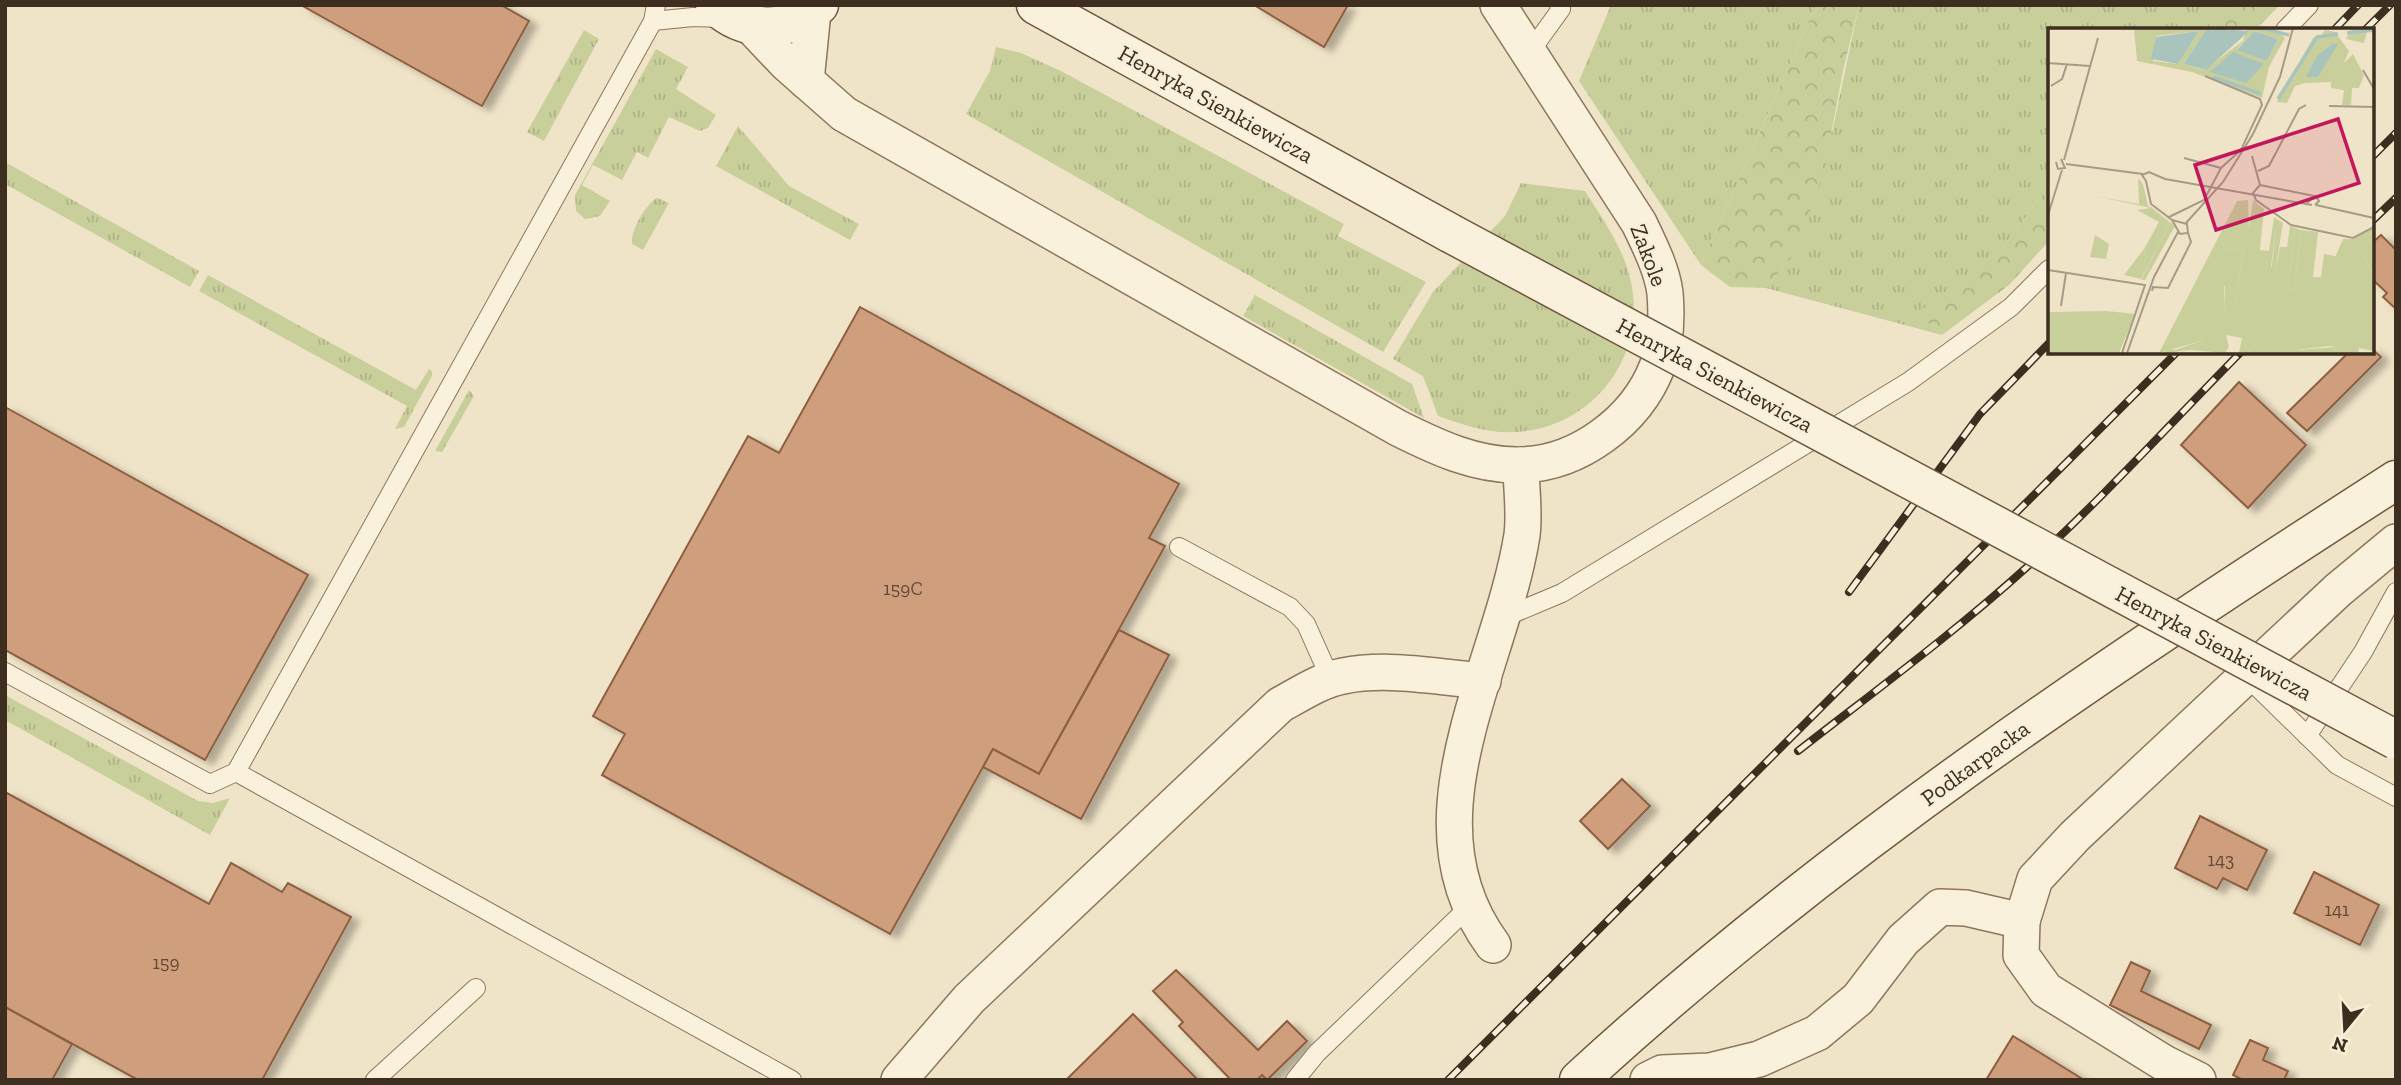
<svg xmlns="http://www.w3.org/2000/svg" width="2401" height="1085" font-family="'Zilla Slab',serif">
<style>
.grass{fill:url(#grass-tufts)}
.forest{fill:url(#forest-crowns)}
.building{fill:#cf9f7d;stroke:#8d5f41;stroke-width:2;filter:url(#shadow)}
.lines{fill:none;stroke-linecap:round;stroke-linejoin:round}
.lane-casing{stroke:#8d765c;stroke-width:20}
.street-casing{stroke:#8d765c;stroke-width:38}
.secondary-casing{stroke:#6f573f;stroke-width:41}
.lane{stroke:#faf1dc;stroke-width:18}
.street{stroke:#faf1dc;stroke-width:35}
.secondary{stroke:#faf1dc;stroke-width:38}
.rail-casing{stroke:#3d2e20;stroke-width:8}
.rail{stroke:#f7eed8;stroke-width:5;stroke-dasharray:16;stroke-linecap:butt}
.secondary-bridge-casing{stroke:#6f573f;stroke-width:41;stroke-linecap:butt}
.secondary-bridge{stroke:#faf1dc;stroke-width:38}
.labels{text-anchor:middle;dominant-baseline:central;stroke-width:5;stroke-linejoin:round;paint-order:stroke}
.number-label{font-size:19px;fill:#624a37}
.street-label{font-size:23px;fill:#3d2e20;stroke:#f7eed8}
.inset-river{fill:none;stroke:#a9c4bc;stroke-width:3.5}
.inset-road{fill:none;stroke:#a89b85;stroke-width:2}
.view{fill:#c2185b;fill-opacity:0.15;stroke:#c2185b;stroke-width:3.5}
.inset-edge{fill:none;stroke:#3d2e20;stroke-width:3.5}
</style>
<defs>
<pattern id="grass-tufts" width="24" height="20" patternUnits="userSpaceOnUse" patternTransform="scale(1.75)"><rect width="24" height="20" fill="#c9cf9b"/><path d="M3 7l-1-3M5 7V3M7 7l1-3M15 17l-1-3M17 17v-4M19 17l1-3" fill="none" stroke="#aeb285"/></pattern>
<pattern id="forest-crowns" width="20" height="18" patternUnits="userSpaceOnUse" patternTransform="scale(1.75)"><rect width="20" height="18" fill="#c9cf9b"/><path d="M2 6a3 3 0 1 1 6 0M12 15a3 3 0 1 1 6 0" fill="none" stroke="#aeb285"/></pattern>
<filter id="shadow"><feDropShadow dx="8" dy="4.5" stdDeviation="3.5" flood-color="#0004"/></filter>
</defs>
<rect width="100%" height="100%" fill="#f0e4c8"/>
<g class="grass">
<path d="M1611 5H1816L1701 265 1579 81Z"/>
<path d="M1859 5H2230L2206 30H2049V185L2002 249 1918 313 1942 335 1766 288 1794 255 1807 216 1833 128Z"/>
<path d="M584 30 599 39 544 141 527 132Z"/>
<path d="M996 47 1021 53 1061 71 1344 224 1338 236 1426 282 1383 352 966 114 990 71Z"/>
<path d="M656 49 688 67 676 89 716 115 708 128 700 131 669 117 648 158 637 152 622 180 593 165 582 185 610 201 600 216 585 219 576 211 575 195Z"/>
<path d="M738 126 789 186 859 224 850 240 716 166Z"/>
<path d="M5 162 199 271 190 287 5 184Z"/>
<path d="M1521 183 1585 191C1603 220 1624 248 1631 282 1647 357 1593 427 1517 432 1489 434 1464 425 1438 416L1423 376 1393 359 1433 292 1505 216Z"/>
<path d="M657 198 669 203 643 250 632 244C630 231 646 204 657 198Z"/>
<path d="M208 275 416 390 429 369 432 371V376L404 427 395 429 407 406 199 291Z"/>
<path d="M1255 295 1412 384 1424 418 1243 316Z"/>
<path d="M469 390 474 396 442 452 435 451Z"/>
<path d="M5 695 198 801 213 803 230 798 210 835 5 720Z"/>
</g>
<g class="forest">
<path d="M1816 5H1859L1843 71 1824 172 1794 255 1766 288 1730 287 1701 265Z"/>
<path d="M2230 5H2280L2255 30H2206Z"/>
<path d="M2049 185V241L2009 285 1942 335 1917 313 2002 249Z"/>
</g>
<g class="building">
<path d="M301 5H501L529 21 482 106Z"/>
<path d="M1254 5H1348L1324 47Z"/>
<path d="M2381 235 2396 250V309L2383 297 2387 293 2371 278V244Z"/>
<path d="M860 307 1179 484 1149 538 1165 546 1039 774 993 749 890 934 602 775 625 734 593 716 748 436 779 453Z"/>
<path d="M2371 348 2381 357 2307 431 2287 413 2349 352H2371Z"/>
<path d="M2239 382 2306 445 2248 508 2181 445Z"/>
<path d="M5 407 308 575 205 760 5 650Z"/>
<path d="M1119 630 1169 655 1081 819 983 767 993 749 1039 774Z"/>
<path d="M1622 779 1650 806 1608 849 1580 821Z"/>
<path d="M5 792 209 904 231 863 282 892 288 883 351 917 262 1080H138L5 1007Z"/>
<path d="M2200 816 2267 850 2247 890 2223 878 2217 889 2175 868Z"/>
<path d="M2314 872 2379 905 2360 945 2294 913Z"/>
<path d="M2131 962 2150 971 2141 991 2211 1025 2199 1049 2110 1005Z"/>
<path d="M1176 970 1258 1050 1287 1021 1307 1041 1267 1080 1262 1075 1257 1080H1231L1179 1026 1183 1022 1153 991Z"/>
<path d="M5 1007 72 1044 52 1080H5Z"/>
<path d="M1133 1014 1198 1080H1066Z"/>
<path d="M2013 1036 2084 1080H1986Z"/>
<path d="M2250 1040 2268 1048 2263 1060 2288 1071 2284 1080H2243L2233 1075Z"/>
</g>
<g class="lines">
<defs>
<g id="lane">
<path d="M653 21 693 17 722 18"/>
<path d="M2285 30 2309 5"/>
<path d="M1530 52 1561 9 1559 5"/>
<path d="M1179 547 1290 607 1306 624 1331 680"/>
<path d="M1500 619 1562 593 1908 382 2011 307 2049 269"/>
<path d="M5 672 210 784 236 772 653 21 656 5"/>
<path d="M2246 676 2337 765 2396 797"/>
<path d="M2307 736 2363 652 2396 592"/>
<path d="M236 772 792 1080"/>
<path d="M375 1080 476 988"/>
<path d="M1295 1080 1317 1053 1469 907"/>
</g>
<g id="street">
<path d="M750 25 786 63 844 114 1398 428C1436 447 1476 466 1520 465 1578 464 1636 421 1657 367 1666 345 1667 317 1665 293 1662 269 1649 244 1639 223L1498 5"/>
<path d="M806 81 813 11"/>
<path d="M2022 921 2021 955 2046 990 2164 1063 2198 1080"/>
<path d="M1493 945C1400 820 1501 668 1522 535 1525 512 1521 487 1521 465"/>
<path d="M899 1080 969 999 1280 705C1300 694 1321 680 1343 676 1387 667 1439 677 1483 681"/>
<path d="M1648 1080 1662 1073 1710 1071 1759 1059 1817 1033 1858 999 1903 940 1940 907 1966 908 2022 921 2035 879 2075 836 2338 590 2396 542"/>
</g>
<g id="secondary">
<path d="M715 5C745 33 790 34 819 5"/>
<path d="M1036 5 1450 233"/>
<path d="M1579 1080C1829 850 2112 663 2396 480"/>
</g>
</defs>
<use href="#lane" class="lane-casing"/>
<use href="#street" class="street-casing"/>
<use href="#secondary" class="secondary-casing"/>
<use href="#lane" class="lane"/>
<use href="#street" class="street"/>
<use href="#secondary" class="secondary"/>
<defs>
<g id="rail">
<path d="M2334 30 2358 5"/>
<path d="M2365 30 2390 5"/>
<path d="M2371 158 2396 133"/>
<path d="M2371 222 2396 198"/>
<path d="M1849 592 1980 414 2049 343"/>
<path d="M1798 751C1875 691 1954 633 2027 567 2102 499 2170 424 2241 352"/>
<path d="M1448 1080 2177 352"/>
</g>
</defs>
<use href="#rail" class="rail-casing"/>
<use href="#rail" class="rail"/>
<defs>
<path id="secondary-bridge" d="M1450 233 2396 740"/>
</defs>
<use href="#secondary-bridge" class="secondary-bridge-casing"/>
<use href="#secondary-bridge" class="secondary-bridge"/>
</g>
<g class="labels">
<g class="number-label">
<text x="903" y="588">159C</text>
<text x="2221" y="859">143</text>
<text x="2337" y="909">141</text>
<text x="166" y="962">159</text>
</g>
<g class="street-label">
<text transform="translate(1216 104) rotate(29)">Henryka Sienkiewicza</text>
<text transform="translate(1649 255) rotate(69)">Zakole</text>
<text transform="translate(1715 375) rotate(28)">Henryka Sienkiewicza</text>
<text transform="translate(2214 643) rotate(28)">Henryka Sienkiewicza</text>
<text transform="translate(1975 763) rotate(-36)">Podkarpacka</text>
</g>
</g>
<g transform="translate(2048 28)">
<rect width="326" height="326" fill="#f0e4c8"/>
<path d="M86 0H159L136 36 156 42 195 13 199 0H225L237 10 221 39 214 70 144 44 89 33ZM151 3 130 36 105 33 108 8ZM206 3 230 11 219 33 189 21ZM289 7 301 23 296 35 305 26 316 47 311 60H304L303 77H294L296 62 283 60V54L257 55 247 58 239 75 229 74 265 10ZM90 150 95 156 100 178 103 179 127 198 97 252H93L122 195 103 180 47 168 91 176ZM200 172 201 200 205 172 216 181 212 222 221 223 226 189 235 195 228 201 223 238 227 244 232 219H239L242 198 247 200 240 262 246 265 253 202 270 204 265 249H273L276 226 287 228 290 235 315 225 325 247V323L311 320 310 325H287L288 319 282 318 237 323 204 318 200 325H191L194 310 178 307 181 319 177 325 143 322 117 325 120 320 127 322 153 313 176 257V283L186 284 196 222 178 220 173 212 189 173ZM47 207 61 216 58 231 42 229Z" fill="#c9cf9b" fill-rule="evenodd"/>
<path d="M277 2 288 4 292 13 270 25 257 46 255 36ZM189 173 173 212 179 220 196 222 186 285 176 283 177 257 153 313 111 325ZM235 195 227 244 223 245 228 200ZM247 200 253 202 246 266 240 262ZM325 200V247L315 225 290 236 286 232 295 211H305ZM203 203 207 210 196 282 193 279ZM96 221 98 235 93 251 76 247ZM252 285 250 322 288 319 287 325H200L204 318 245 322Z" fill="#c9cf9b"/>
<path d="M304 0H320L316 15 298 11ZM103 180 122 195 93 251 98 235 96 221 111 194 89 182Z" fill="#c9cf9b"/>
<path d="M59 283 87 286 71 325H0V284Z" fill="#c9cf9b"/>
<path d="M159 0 201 3 158 42 136 36ZM151 3 130 36 103 31 108 9ZM206 3 230 11 219 33 189 22ZM285 15 290 16 270 49H258L269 28ZM185 24 216 36 198 55 162 44Z" fill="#a9c4bc"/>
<path class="inset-river" d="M212 0 241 7M299 5 326 2M165 49 213 66M230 71 269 9 290 6"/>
<path class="inset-road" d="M0 35 42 38M315 42 326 61M3 58 14 51 19 36M281 78 326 79M204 128 212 157M136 130 173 140M16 132 50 10M8 134 10 141 17 140 13 131M18 136 95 146M210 143 221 138 251 81 258 77M98 153 94 147 101 144 117 151 264 177M98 153 103 176 124 192 132 206 140 205 139 196 124 192M212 157 205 165 208 172 243 197 305 210 326 199M212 157 266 168M258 176 267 168 271 173 267 177M268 177 326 190M0 187 14 142M121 189 156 172 173 140 193 122 214 77 212 71 157 48M138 195 175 154 205 106 232 49 245 0M0 242 97 257 74 325M104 263 105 259 120 260 143 214 140 205M13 278 18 245M79 325 106 249 130 204"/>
<path class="view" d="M290 91 311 155 168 202 147 137Z"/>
<rect width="326" height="326" class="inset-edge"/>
</g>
<rect width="2401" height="1085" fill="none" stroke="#3d2e20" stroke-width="14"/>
<g transform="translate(2345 1029) rotate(198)" stroke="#f7eed8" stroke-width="5" paint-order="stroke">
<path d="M0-5L12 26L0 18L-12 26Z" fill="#3d2e20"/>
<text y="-10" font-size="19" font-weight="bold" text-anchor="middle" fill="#3d2e20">N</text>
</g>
</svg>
